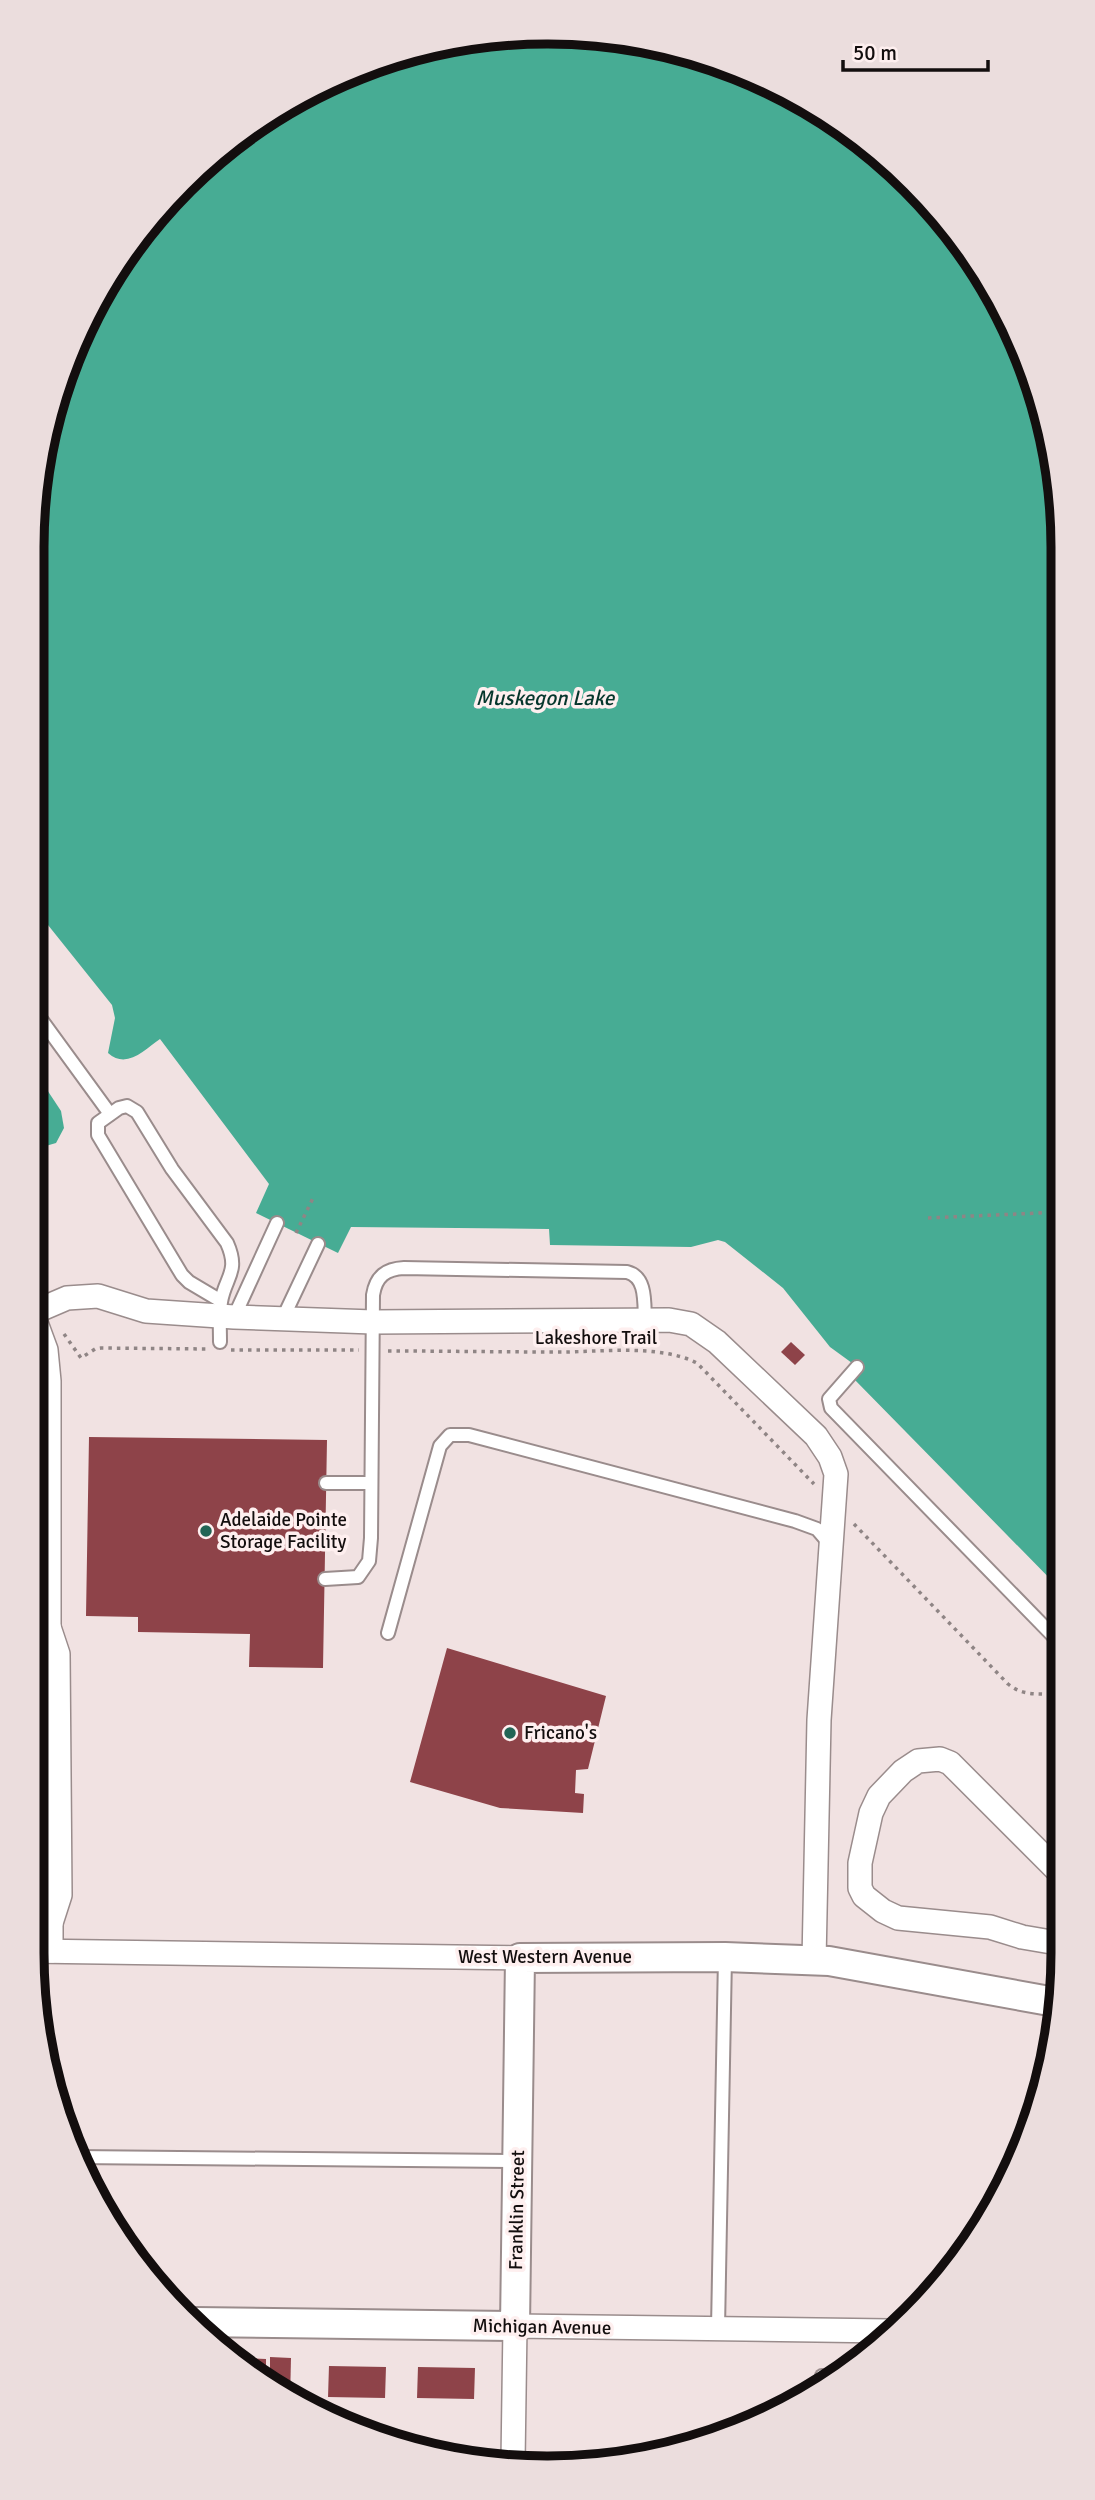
<svg xmlns="http://www.w3.org/2000/svg" width="1095" height="2500" font-family="Signika,sans-serif">
<style>
.water{fill:#47ac94}
.building{fill:#8e4349}
.lines{fill:none;stroke-linecap:round;stroke-linejoin:round}
.service-casing{stroke:#9a8c8c;stroke-width:16}
.minor-casing{stroke:#9a8c8c;stroke-width:26}
.tertiary-casing{stroke:#9a8c8c;stroke-width:32}
.path{stroke:#8f8585;stroke-width:3.5;stroke-dasharray:3.5 5;stroke-linecap:butt}
.service{stroke:#fff;stroke-width:12}
.minor{stroke:#fff;stroke-width:23}
.tertiary{stroke:#fff;stroke-width:28}
.poi-dot{fill:#226555;stroke:#feefef;stroke-width:2.5}
.labels{text-anchor:middle;dominant-baseline:central;stroke-width:7;stroke-linejoin:round;paint-order:stroke}
.street-label{font-size:19px;fill:#130e0e;stroke:#feefef}
.poi-label{font-size:19px;fill:#130e0e;stroke:#feefef;text-anchor:start}
.water-label{font-size:21px;font-style:italic;fill:#06362c;stroke:#feefef}
.rim{fill:none;stroke:#130e0e;stroke-width:9}
</style>
<rect width="100%" height="100%" fill="#f1e2e2"/>
<g class="water">
<path d="M514 33 615 36 714 59 835 119 936 208 1010 320 1059 480 1062 1591 854 1379 863 1371 830 1347 783 1288 725 1242 718 1240 691 1247 550 1245 549 1229 351 1227 338 1253 256 1213 269 1184 160 1039C145 1049 127 1070 108 1053L115 1018 112 1005 32 905V547L59 381 101 289 160 207 234 138 320 85 414 49Z"/>
<path d="M32 1067 61 1111 64 1128 56 1143 32 1150Z"/>
</g>
<g class="building">
<path d="M791 1342 805 1355 795 1365 781 1352Z"/>
<path d="M89 1437 327 1440 323 1668 249 1667 250 1634 138 1632V1617L86 1616Z"/>
<path d="M447 1648 606 1696 588 1769 576 1770 575 1793 584 1794 583 1813 500 1808 410 1782Z"/>
<path d="M270 2357 291 2358 290 2400 270 2383Z"/>
<path d="M239 2358 266 2359V2380Z"/>
<path d="M329 2366 386 2367 385 2398 328 2397Z"/>
<path d="M418 2367 475 2368 474 2399 417 2398Z"/>
</g>
<g class="lines">
<defs>
<g id="service">
<path d="M32 1007 110 1114"/>
<path d="M234 1317 277 1223"/>
<path d="M283 1318 318 1244"/>
<path d="M220 1342C220 1329 219 1315 221 1302 225 1277 240 1272 227 1243L172 1169 137 1112 127 1106 119 1108 98 1123V1135L182 1275 189 1282 221 1301"/>
<path d="M857 1367 829 1399 831 1408 1063 1646"/>
<path d="M326 1483H371"/>
<path d="M325 1579 358 1577 369 1561 371 1538 373 1295C376 1276 386 1269 404 1268L627 1272C647 1277 644 1303 645 1321"/>
<path d="M388 1633 440 1446 450 1435H469L795 1521 817 1529 829 1543"/>
<path d="M76 2157 517 2161"/>
<path d="M718 2328 725 1957"/>
<path d="M822 2376V2385"/>
</g>
<g id="minor">
<path d="M32 1312 46 1350 49 1381V1627L41 1653 43 1894 51 1923V1951"/>
<path d="M32 1313 67 1298 98 1296 146 1311 234 1317 373 1322 669 1320 691 1324 717 1342 816 1436 830 1457 836 1474 819 1720 814 1961"/>
<path d="M49 1627 58 1654 60 1895 51 1923"/>
<path d="M1063 1876 950 1763 940 1759 918 1761 903 1771 879 1796 871 1813 860 1863V1888L864 1896 883 1911 898 1918 990 1927 1022 1937 1063 1944"/>
<path d="M32 1951 520 1958"/>
<path d="M513 2461 515 2326 889 2331"/>
</g>
<path id="tertiary" d="M195 2322 515 2326 520 1958 725 1957 829 1961 1055 2002"/>
</defs>
<use href="#service" class="service-casing"/>
<use href="#minor" class="minor-casing"/>
<use href="#tertiary" class="tertiary-casing"/>
<g class="path">
<path d="M928 1218 1061 1212"/>
<path d="M296 1233 314 1196"/>
<path d="M64 1334 81 1358 95 1349 101 1348 209 1349"/>
<path d="M231 1350H359"/>
<path d="M388 1351C445 1351 502 1352 560 1352 602 1352 659 1344 697 1363L814 1484"/>
<path d="M854 1524 1008 1684C1027 1699 1041 1691 1063 1696"/>
</g>
<use href="#service" class="service"/>
<use href="#minor" class="minor"/>
<use href="#tertiary" class="tertiary"/>
</g>
<g class="poi-dot">
<circle cx="206" cy="1531" r="7"/>
<circle cx="510" cy="1733" r="7"/>
</g>
<g class="labels">
<g class="street-label">
<text x="596" y="1338">Lakeshore Trail</text>
<text x="545" y="1957">West Western Avenue</text>
<text transform="translate(517 2210) rotate(-89)">Franklin Street</text>
<text transform="translate(542 2327) rotate(1)">Michigan Avenue</text>
</g>
<g class="poi-label">
<text x="220" y="1520">Adelaide Pointe<tspan x="220" dy="22">Storage Facility</tspan></text>
<text x="524" y="1733">Fricano's</text>
</g>
<g class="water-label">
<text x="545" y="698">Muskegon Lake</text>
</g>
</g>
<path d="M0 0H1095V2500H0ZM547 44H548A503 503 0 0 1 1051 547V1953A503 503 0 0 1 548 2456H547A503 503 0 0 1 44 1953V547A503 503 0 0 1 547 44Z" fill="#ebdddd" fill-rule="evenodd"/>
<path class="rim" d="M547 44H548A503 503 0 0 1 1051 547V1953A503 503 0 0 1 548 2456H547A503 503 0 0 1 44 1953V547A503 503 0 0 1 547 44Z"/>
<path d="M843 60v10h145v-10" fill="none" stroke="#130e0e" stroke-width="3.5"/>
<text x="853" y="60" font-size="21" fill="#130e0e" stroke="#feefef" stroke-width="5" paint-order="stroke">50 m</text>
</svg>
